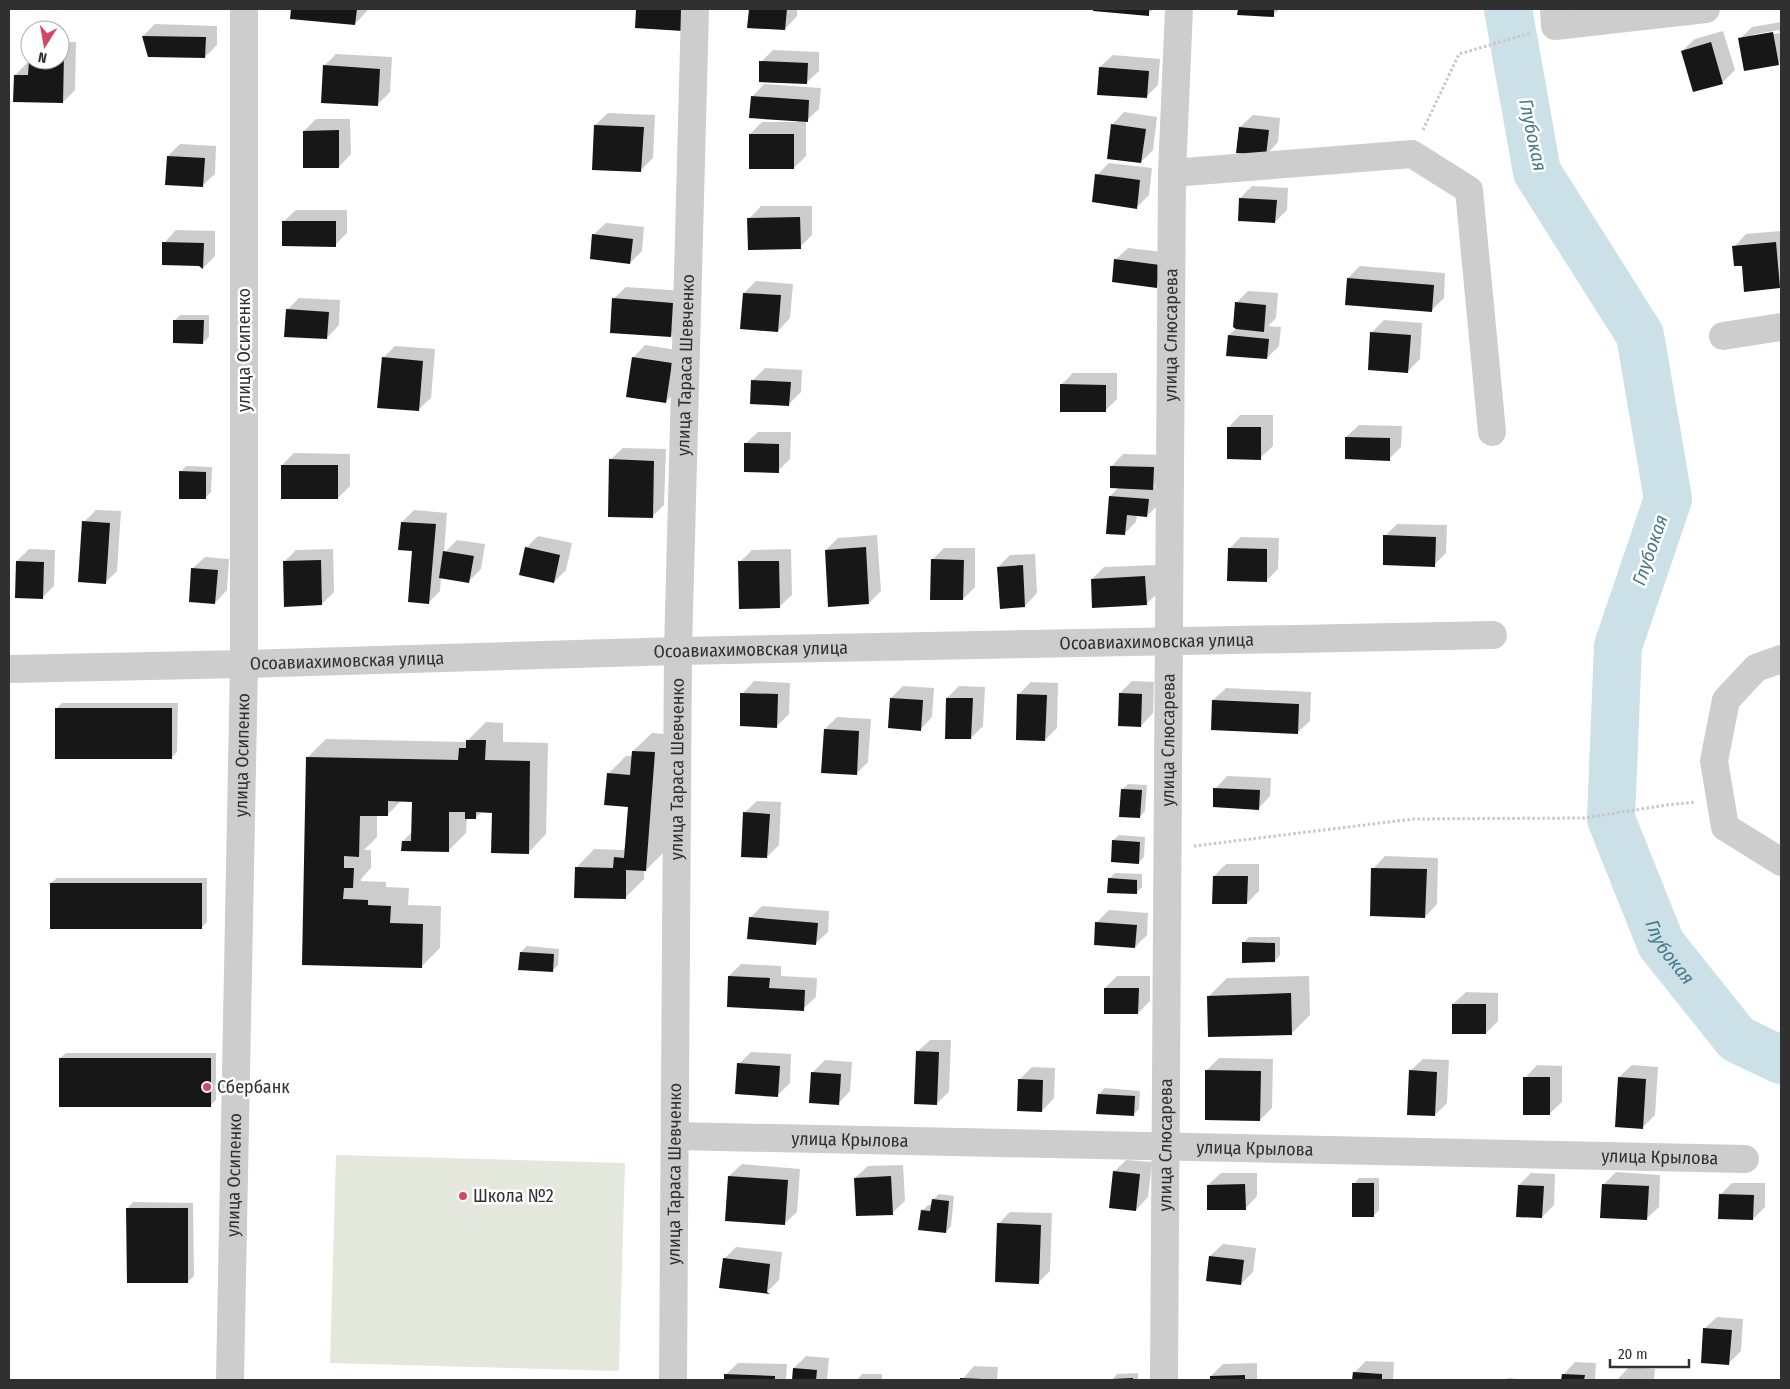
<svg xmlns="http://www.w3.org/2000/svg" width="1790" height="1389" font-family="'Fira Sans Condensed',sans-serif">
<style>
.green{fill:#e4e8dc}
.shadow{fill:#0003;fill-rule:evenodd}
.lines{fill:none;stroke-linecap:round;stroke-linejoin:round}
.river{stroke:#cbe0e7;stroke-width:48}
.building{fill:#171717}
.path{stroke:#c7c7c7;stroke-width:3;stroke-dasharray:2.5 2.5;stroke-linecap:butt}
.minor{stroke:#cdcdcd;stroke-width:28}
.poi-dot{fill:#d24767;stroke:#fff;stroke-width:2}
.labels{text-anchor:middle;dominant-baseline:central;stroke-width:5;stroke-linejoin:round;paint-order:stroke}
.street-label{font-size:18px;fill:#303030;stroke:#fff}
.poi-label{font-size:18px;fill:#303030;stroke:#fff;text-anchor:start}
.water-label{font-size:19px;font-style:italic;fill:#477989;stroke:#fff}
</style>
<rect width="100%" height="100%" fill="#fff"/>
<path class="green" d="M336 1155 625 1163 619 1371 330 1363Z"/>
<g class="shadow">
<path d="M292 9H367V11L355 24 291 18Z"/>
<path d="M750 9H797V16L785 29 749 27Z"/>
<path d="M1094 9H1154L1148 14 1094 10Z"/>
<path d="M1239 9H1280L1273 15 1238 13Z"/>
<path d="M1781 22V60L1778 64 1740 39 1752 27ZM1779 30 1780 33 1752 37V35Z"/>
<path d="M155 24 217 26V45L205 57 143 36Z"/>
<path d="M1723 31 1735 70 1723 82 1694 91 1682 51 1695 39Z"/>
<path d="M60 42H76L75 90 63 102 15 75 27 63H30V54V60H60Z"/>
<path d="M773 50 819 52V71L806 83 761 62Z"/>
<path d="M336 54 392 57 390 92 378 104 324 66Z"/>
<path d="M1113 55 1160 59 1158 85 1146 97 1100 67Z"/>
<path d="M764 84 821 88 819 109 806 121V156L794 168 750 134 762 122H798V120L752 97Z"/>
<path d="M1124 112 1157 117 1153 150 1141 162 1112 125Z"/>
<path d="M608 113 655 115 653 158 641 170 595 125Z"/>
<path d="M1253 115 1280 118 1278 142 1266 155 1240 127Z"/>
<path d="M316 119H350L351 154 339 167 304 131Z"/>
<path d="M180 144 216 146 215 174 202 186 168 156Z"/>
<path d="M1109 163 1152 168 1149 195 1137 207 1097 175Z"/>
<path d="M1252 186 1288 188 1287 210 1275 222 1240 198Z"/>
<path d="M761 206H812V235L800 247 749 219Z"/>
<path d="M296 210H347V233L335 245 283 222Z"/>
<path d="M606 223 644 227 642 251 630 263 593 235Z"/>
<path d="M176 230 215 231V256L203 268 164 243Z"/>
<path d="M1781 231V285L1779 287 1743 264 1734 247 1746 234Z"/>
<path d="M1128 248 1171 253 1169 275 1157 287 1115 260Z"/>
<path d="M1360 266 1445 273 1444 298 1431 311 1348 278Z"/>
<path d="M756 281 793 284 790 318 778 331 744 293Z"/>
<path d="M626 287 685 291 683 324 671 336 613 299Z"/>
<path d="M1248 291 1278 293 1276 318 1268 326 1281 327 1279 346 1267 358 1229 335 1236 328V303Z"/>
<path d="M299 298 340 300 339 325 327 338 287 310Z"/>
<path d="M180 315H209V337L203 343 174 321Z"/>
<path d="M1384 320 1422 323 1420 359 1408 371 1372 332Z"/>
<path d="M645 345 683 351 678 389 666 402 633 358Z"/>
<path d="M395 346 435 349 431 398 418 410 383 358Z"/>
<path d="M765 368 802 370 801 392 789 404 753 380Z"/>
<path d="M1073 373H1117V399L1105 411 1061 385Z"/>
<path d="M1240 415H1273V446L1260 458 1228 428Z"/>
<path d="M1359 425 1402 426 1401 447 1389 459 1346 437Z"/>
<path d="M758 432H791L790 459 778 471 745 444Z"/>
<path d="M623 448 666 449 664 505 652 517 610 460Z"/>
<path d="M294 453 350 454V486L338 498 282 465Z"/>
<path d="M1123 454 1165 455V476L1154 487 1160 488 1159 504 1147 516 1137 515 1136 522 1124 534 1110 496 1119 487 1111 467Z"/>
<path d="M186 466 212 467 211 492 205 498 181 472Z"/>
<path d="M96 510 121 511 117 571 105 583 84 522Z"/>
<path d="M414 510 447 513 444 553 457 540 485 544 481 569 469 581 441 577 440 591 428 603 413 549 402 522Z"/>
<path d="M1397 524 1447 525 1446 553 1434 565 1385 536Z"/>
<path d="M877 535 881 591 869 603 826 550 838 538Z"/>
<path d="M538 536 572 543 566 570 554 582 526 548Z"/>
<path d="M1241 537 1279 538 1278 569 1266 581 1229 549Z"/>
<path d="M944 548H975V587L963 599 932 560Z"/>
<path d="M29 549 55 550 54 586 42 598 17 561Z"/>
<path d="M333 549 334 592 322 604 284 562 296 550Z"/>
<path d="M791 549 792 595 779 607 740 562 752 550Z"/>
<path d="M1035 554 1037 593 1025 606 998 567 1010 555Z"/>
<path d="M205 557 229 559 227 590 215 603 192 569Z"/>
<path d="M1157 565 1159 592 1146 604 1092 579 1104 567Z"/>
<path d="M754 681 790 683 789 714 777 726 742 694Z"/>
<path d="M1132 681 1154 682 1153 713 1141 726 1120 693Z"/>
<path d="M1031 682 1058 683 1057 728 1045 740 1019 694Z"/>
<path d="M903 686 934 688 932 717 920 730 891 698Z"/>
<path d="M959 686 985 687 983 726 971 738 947 698Z"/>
<path d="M1226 688 1311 692 1310 721 1297 733 1213 700Z"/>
<path d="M62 703H178L177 752 172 757 56 709Z"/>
<path d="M837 717 871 719 868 762 856 774 825 729Z"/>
<path d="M486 722 503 723V742L548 743 546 834 528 853 493 811H482L476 818 467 817 466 833 448 851 403 841 413 831V801H401L387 815H377V837L364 850H371V868L361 879V881L386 882V887L409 888 408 905 441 906 440 948 422 966 303 964 308 757 326 739 466 742Z"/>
<path d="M652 733 673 735 664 852 646 870H644V879L625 898 576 868 594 849 623 850 626 846 629 806 608 774 626 756H633V751Z"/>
<path d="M1227 776 1271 778 1270 796 1258 809 1215 789Z"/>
<path d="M1128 784 1147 785 1145 811 1140 817 1122 790Z"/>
<path d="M757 801 781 802 779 845 767 857 744 813Z"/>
<path d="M1119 835 1145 837 1144 857 1138 863 1113 840Z"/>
<path d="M1385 856 1438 858 1437 904 1425 917 1373 869Z"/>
<path d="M1226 864H1259V891L1247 903 1214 876Z"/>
<path d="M1115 873 1142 874V887L1136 893 1109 879Z"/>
<path d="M57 878H207V922L201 928 51 883Z"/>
<path d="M762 906 829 911 828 932 815 944 750 918Z"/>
<path d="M1109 910 1148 913 1147 935 1135 947 1096 923Z"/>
<path d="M1249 937H1280V955L1275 961 1243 943Z"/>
<path d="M527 946 559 949 558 965 552 971 521 952Z"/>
<path d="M741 964 781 966V976L817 978 816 997 803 1009 729 976Z"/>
<path d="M1117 976H1150V1001L1138 1013 1105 988Z"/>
<path d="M1309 976 1310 1015 1291 1034 1209 996 1227 978Z"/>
<path d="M1466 992 1498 993V1021L1486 1033 1453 1004Z"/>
<path d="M930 1040H951L949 1092 936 1104 917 1052Z"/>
<path d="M751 1052 791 1054 790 1083 778 1095 739 1064Z"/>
<path d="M66 1053H216V1100L210 1106 60 1058Z"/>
<path d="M1219 1058 1273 1059 1272 1108 1260 1120 1207 1070Z"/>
<path d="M1423 1059 1449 1060 1447 1103 1435 1115 1410 1071Z"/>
<path d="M825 1060 852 1062 850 1091 838 1104 813 1072Z"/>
<path d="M1537 1065 1562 1066V1102L1549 1114 1525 1078Z"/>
<path d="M1632 1065 1658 1067 1655 1115 1643 1127 1619 1077Z"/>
<path d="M1032 1067 1055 1068 1054 1098 1042 1111 1019 1080Z"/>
<path d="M1105 1088 1140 1091 1139 1109 1133 1115 1099 1094Z"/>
<path d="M1126 1160 1152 1162 1148 1197 1136 1210 1114 1172Z"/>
<path d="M742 1164 800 1169 797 1212 784 1224 729 1176Z"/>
<path d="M903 1165 905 1201 892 1213 855 1178 868 1166Z"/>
<path d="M1616 1172 1660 1175 1659 1207 1646 1219 1604 1184Z"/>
<path d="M1221 1173H1257V1196L1245 1209 1208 1185Z"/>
<path d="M1531 1173 1555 1174 1554 1205 1542 1217 1519 1185Z"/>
<path d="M1359 1178H1379V1210L1373 1216 1354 1184Z"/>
<path d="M1732 1183H1765V1207L1753 1219 1720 1195Z"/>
<path d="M939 1194 954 1196 951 1226 946 1232 922 1211 928 1205H932L933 1200Z"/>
<path d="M133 1202 193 1203 194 1276 188 1282 128 1208Z"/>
<path d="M1010 1212 1052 1213 1050 1271 1038 1283 998 1224Z"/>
<path d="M1223 1244 1256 1248 1253 1272 1241 1284 1208 1280 1210 1256Z"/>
<path d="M736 1247 782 1252 779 1280 767 1292 724 1259Z"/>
<path d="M1717 1317 1743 1319 1741 1351 1729 1363 1704 1329Z"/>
<path d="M806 1356 829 1358 827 1380H793L794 1368Z"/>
<path d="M1366 1361 1394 1362 1393 1380H1353L1354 1373Z"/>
<path d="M1575 1362 1596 1363 1595 1380H1562L1563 1375Z"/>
<path d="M738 1363 787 1364 786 1380H725V1375Z"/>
<path d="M1257 1363V1380H1211V1376L1223 1364Z"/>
<path d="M974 1366 998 1367 997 1380H962Z"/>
<path d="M1629 1367 1655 1369 1654 1380H1617Z"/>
<path d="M1138 1373V1380H1112L1117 1374Z"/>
<path d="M862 1374H882V1380H857Z"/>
<path d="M1508 1378 1528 1380H1506Z"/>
<path d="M1462 1379 1481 1380H1460Z"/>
</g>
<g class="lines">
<path class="river" id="s1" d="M1508 9 1537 172 1640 335 1668 499 1618 646 1611 819 1661 944 1737 1039 1781 1060"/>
</g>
<g class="building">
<path d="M291 9H357L355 25 290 19Z"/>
<path d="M636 9H684L683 31 635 28Z"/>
<path d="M749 9H787L785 30 747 28Z"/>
<path d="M1093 9H1149V16L1093 11Z"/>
<path d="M1238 9H1274V17L1237 15Z"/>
<path d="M1773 32 1779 65 1744 71 1738 38Z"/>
<path d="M142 36 206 37 205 58 148 57Z"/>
<path d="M1711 42 1723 84 1693 92 1681 51Z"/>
<path d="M60 54H64L63 103 13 102 14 75H28L29 60H60Z"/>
<path d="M759 61 808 63 807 84 759 82Z"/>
<path d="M323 65 380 69 378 106 321 103Z"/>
<path d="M1099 67 1149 71 1147 98 1097 95Z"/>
<path d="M751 96 809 100 808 122 749 118Z"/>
<path d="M1111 124 1146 129 1141 163 1107 159Z"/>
<path d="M594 125 644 127 641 172 592 170Z"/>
<path d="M1239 127 1269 130 1266 156 1236 153Z"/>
<path d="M339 130V168H303V131Z"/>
<rect x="749" y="134" width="45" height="35"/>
<path d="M167 156 205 158 203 187 165 185Z"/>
<path d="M1095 174 1140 180 1137 209 1092 202Z"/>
<path d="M1239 198 1277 200 1275 223 1238 221Z"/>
<path d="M800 217 801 249 748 250 747 218Z"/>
<path d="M282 221H336V247L282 246Z"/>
<path d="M592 234 633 239 630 264 590 259Z"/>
<path d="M162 242 204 243 203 269 199 266 162 265Z"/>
<path d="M1776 242 1780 288 1744 292 1742 266H1734L1732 246Z"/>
<path d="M1114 259 1160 265 1157 288 1112 282Z"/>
<path d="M1347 278 1434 285 1432 312 1345 305Z"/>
<path d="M743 293 781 295 778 332 740 329Z"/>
<path d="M612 298 673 303 671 337 610 333Z"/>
<path d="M1235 302 1266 305 1264 332 1236 329 1233 327Z"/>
<path d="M286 309 329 312 327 339 284 337Z"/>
<path d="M173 320H204L203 344 173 343Z"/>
<path d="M1370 332 1411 335 1408 373 1368 370Z"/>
<path d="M1228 335 1269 339 1267 359 1226 356Z"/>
<path d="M382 357 423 361 419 411 377 408Z"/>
<path d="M632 357 672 363 666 403 626 397Z"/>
<path d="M751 380 791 382 789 406 750 404Z"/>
<path d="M1060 384 1106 385V412H1060Z"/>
<path d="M1227 427H1261V460L1227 459Z"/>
<path d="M1345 437 1390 438V461L1345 459Z"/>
<path d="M744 443 779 444V473L744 472Z"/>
<path d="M609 459 654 461 653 518 608 517Z"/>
<rect x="281" y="465" width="57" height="34"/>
<path d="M1110 466 1154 467 1153 490 1110 488Z"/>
<path d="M179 471 206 472V499H179Z"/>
<path d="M1109 496 1149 499 1147 517 1127 515 1125 535 1106 534Z"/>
<path d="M82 521 110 523 106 584 78 582Z"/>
<path d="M401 522 436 524 429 604 408 602 412 551 398 550Z"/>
<path d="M1383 535 1436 537 1435 567 1383 565Z"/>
<path d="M525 547 560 555 554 583 519 575Z"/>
<path d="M866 547 869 604 828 607 825 550Z"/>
<path d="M1228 548 1267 549V582L1227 581Z"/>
<path d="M443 551 474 556 469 583 439 578Z"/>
<path d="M931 559 964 560 963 600H930Z"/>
<path d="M321 560 322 605 284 607 283 561Z"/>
<path d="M16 561 44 562 43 599 15 598Z"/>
<path d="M738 561H779L780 608 739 609Z"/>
<path d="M1023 565 1025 607 1000 609 997 567Z"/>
<path d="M191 568 218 570 215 604 189 602Z"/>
<path d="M1145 576 1147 605 1092 608 1091 579Z"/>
<path d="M740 693 778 694 777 728 740 726Z"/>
<path d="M1119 693 1142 694 1141 727 1118 726Z"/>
<path d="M1017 694 1047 695 1045 741 1016 740Z"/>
<path d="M890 698 923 700 921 731 888 728Z"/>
<path d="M946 698H973L971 739H945Z"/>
<path d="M1212 700 1299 704 1298 734 1211 730Z"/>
<rect x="55" y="708" width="117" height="51"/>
<path d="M824 729 859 731 857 775 821 773Z"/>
<path d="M466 740H486L485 760 530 761 529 854 491 853 492 813 476 812V819H465V812H449V852L401 851 402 841H411L412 802 388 801V816H360L359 857 344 856V868H354L353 888H344L343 899 368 900V905L391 906 390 923 423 924 422 968 302 965 306 757 458 760 459 748H466Z"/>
<path d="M632 751 655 752 646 871 626 870V899L574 898 575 867 613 868 614 857 624 858 628 807 604 805 607 773 630 775Z"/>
<path d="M1213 788 1260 790 1259 810 1213 807Z"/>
<path d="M1121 789 1142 790 1140 818 1119 817Z"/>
<path d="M743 812 770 814 767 858 741 857Z"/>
<path d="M1112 840 1140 842 1139 864 1111 862Z"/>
<path d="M1371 868 1427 869 1425 918 1370 916Z"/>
<path d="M1213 876H1248L1247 904H1212Z"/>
<path d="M1108 878 1137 880V894L1107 893Z"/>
<rect x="50" y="883" width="152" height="46"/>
<path d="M749 917 818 923 816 945 747 939Z"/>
<path d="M1095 922 1137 925 1135 948 1094 945Z"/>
<path d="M1242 942 1275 943V962L1242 963Z"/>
<path d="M520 952 554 954 553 972 518 970Z"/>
<path d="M728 976 770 978 769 988 805 990 804 1011 727 1007Z"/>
<path d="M1104 988H1139L1138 1014H1104Z"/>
<path d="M1291 993 1292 1035 1208 1037 1207 996Z"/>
<rect x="1452" y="1004" width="34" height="30"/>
<path d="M916 1051 939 1052 937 1105 914 1104Z"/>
<rect x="59" y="1058" width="152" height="49"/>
<path d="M737 1063 780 1066 778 1097 735 1094Z"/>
<path d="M1205 1070 1261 1071 1260 1121 1205 1120Z"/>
<path d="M1409 1070 1437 1072 1435 1116 1407 1115Z"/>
<path d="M811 1072 841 1074 839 1105 809 1103Z"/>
<rect x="1523" y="1077" width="27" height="38"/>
<path d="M1618 1077 1646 1079 1643 1129 1615 1127Z"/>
<path d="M1018 1079 1043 1080 1042 1112 1017 1111Z"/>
<path d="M1098 1094 1135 1096 1134 1116 1096 1114Z"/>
<path d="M1113 1171 1140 1174 1136 1211 1109 1208Z"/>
<path d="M728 1176 788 1180 785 1225 725 1221Z"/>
<path d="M891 1176 893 1215 856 1216 854 1178Z"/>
<rect x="1352" y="1183" width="22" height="34"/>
<path d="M1245 1184 1246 1210H1207V1185Z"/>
<path d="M1602 1184 1649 1186 1647 1220 1600 1218Z"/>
<path d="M1518 1185 1544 1186 1542 1218 1516 1217Z"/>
<path d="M1719 1194 1754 1195 1753 1220 1718 1219Z"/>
<path d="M932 1199 949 1201 946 1233 918 1230 921 1210 930 1211Z"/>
<path d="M126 1208H188V1283H127Z"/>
<path d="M997 1223 1041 1225 1039 1284 995 1282Z"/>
<path d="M1209 1256 1244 1260 1241 1285 1206 1281Z"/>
<path d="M723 1258 770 1264 767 1292 770 1294 719 1288Z"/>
<path d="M1703 1328 1732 1330 1729 1365 1701 1363Z"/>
<path d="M793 1368 817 1370 816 1380H792Z"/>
<path d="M1353 1372 1382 1374V1380H1352Z"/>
<path d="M724 1374 775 1376V1380H724Z"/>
<path d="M1562 1374 1585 1375 1584 1380H1561Z"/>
<path d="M1245 1375V1380H1210V1376Z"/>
<path d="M960 1378 982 1379V1380H960Z"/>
<path d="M1133 1378V1380H1113V1379Z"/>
</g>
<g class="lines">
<g class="path">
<path d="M1423 130 1459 54 1531 33"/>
<path d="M1194 846 1413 819 1584 818 1667 805 1695 802"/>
</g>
<g class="minor">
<path d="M1554 9 1555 26 1706 9"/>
<path d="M1172 173 1412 154 1469 190 1492 432"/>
<path d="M1723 336 1781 327"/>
<path d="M1781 659 1756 668 1726 700 1714 761 1725 827 1781 862"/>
<path id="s2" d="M9 669 244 664 678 651 1493 635"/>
<path id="s3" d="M675 1136 1745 1159"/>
<path id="s4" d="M230 1380 244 664V9"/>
<path id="s5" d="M673 1380 678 651 695 9"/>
<path id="s6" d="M1164 1380 1172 173 1179 9"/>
</g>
</g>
<g class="poi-dot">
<circle cx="207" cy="1087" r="5"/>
<circle cx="463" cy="1196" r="5"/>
</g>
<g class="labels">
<g class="street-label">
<text stroke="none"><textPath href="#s6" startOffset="1045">улица Слюсарева</textPath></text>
<text transform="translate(244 350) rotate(-90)">улица Осипенко</text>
<text stroke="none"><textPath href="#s5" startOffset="1015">улица Тараса Шевченко</textPath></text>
<text stroke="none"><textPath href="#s2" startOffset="1148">Осоавиахимовская улица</textPath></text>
<text stroke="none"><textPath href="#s2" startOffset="742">Осоавиахимовская улица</textPath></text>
<text stroke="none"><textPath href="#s2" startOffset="338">Осоавиахимовская улица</textPath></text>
<text stroke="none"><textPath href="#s6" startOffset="640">улица Слюсарева</textPath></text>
<text stroke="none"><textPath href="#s4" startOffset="625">улица Осипенко</textPath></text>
<text stroke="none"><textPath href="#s5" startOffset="611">улица Тараса Шевченко</textPath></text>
<text stroke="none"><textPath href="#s3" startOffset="175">улица Крылова</textPath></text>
<text stroke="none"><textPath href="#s6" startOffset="235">улица Слюсарева</textPath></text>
<text stroke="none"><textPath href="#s3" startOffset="580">улица Крылова</textPath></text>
<text stroke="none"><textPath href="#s3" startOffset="985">улица Крылова</textPath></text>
<text stroke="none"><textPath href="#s4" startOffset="205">улица Осипенко</textPath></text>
<text stroke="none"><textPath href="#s5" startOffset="206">улица Тараса Шевченко</textPath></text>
</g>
<g class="poi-label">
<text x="217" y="1087">Сбербанк</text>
<text x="473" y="1196">Школа №2</text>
</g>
<g class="water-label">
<text transform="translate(1533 135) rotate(78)">Глубокая</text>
<text transform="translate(1650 550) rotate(-71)">Глубокая</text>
<text stroke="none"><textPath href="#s1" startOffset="999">Глубокая</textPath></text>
</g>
</g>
<rect width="1790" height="1389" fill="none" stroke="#303030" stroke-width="20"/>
<g transform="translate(45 45) rotate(191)"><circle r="24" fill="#ffffff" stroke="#acacac"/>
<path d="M0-4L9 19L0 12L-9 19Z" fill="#d24767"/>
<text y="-8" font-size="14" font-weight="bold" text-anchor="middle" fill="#303030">N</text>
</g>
<path d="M1610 1359v8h79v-8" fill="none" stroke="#303030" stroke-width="2.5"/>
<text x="1618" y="1359" font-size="15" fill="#303030" stroke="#ffffff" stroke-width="4" paint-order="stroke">20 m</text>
</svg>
